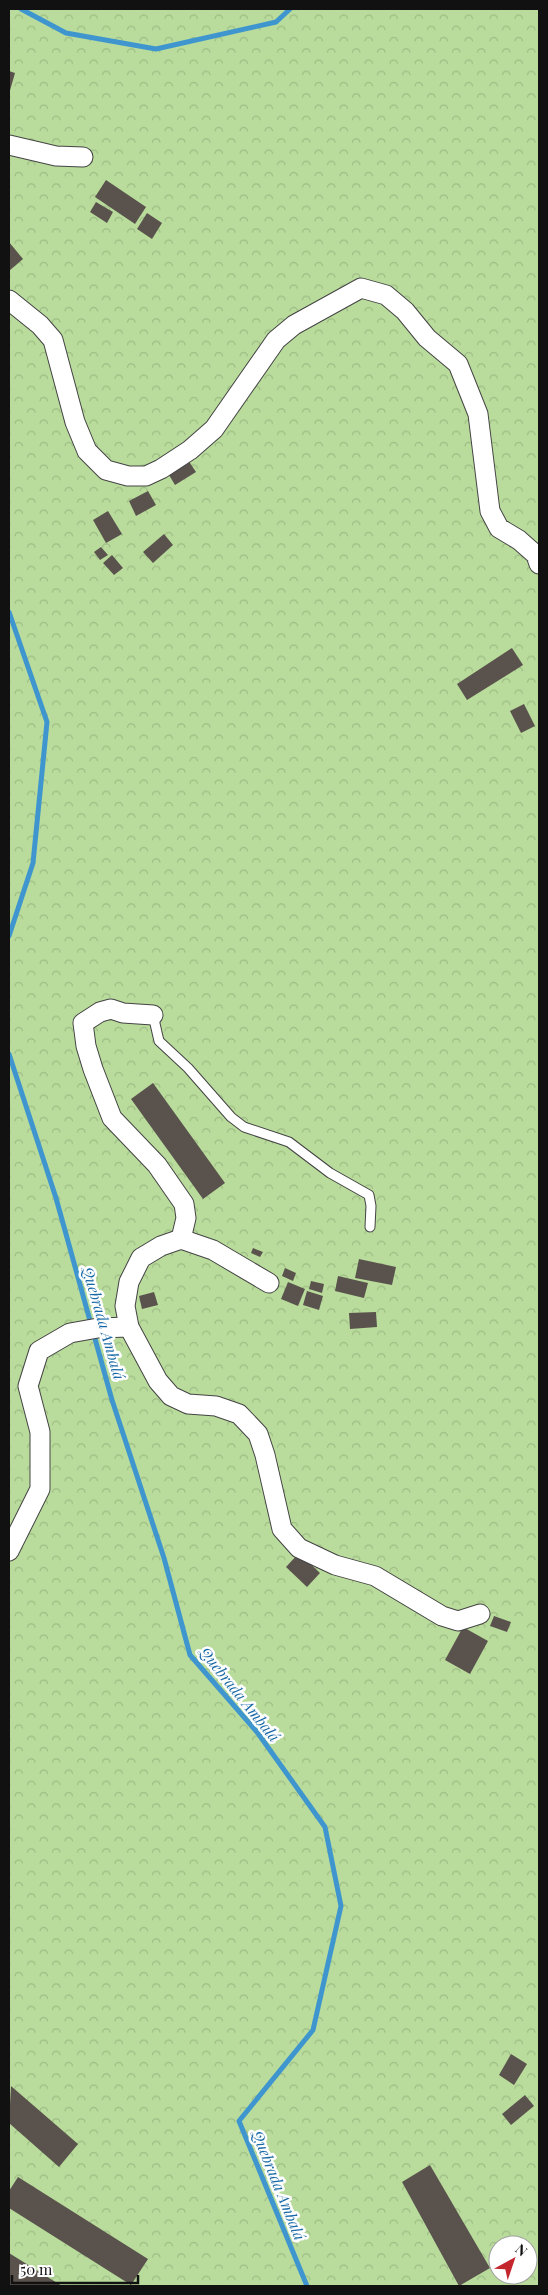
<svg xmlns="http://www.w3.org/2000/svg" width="548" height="2295" font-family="'Playfair Display',serif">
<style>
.forest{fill:url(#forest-crowns);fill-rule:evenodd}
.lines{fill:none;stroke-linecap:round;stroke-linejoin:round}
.stream{stroke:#3f96cf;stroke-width:5}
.building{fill:#5a524d}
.lane-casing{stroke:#444;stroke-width:11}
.street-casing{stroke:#444;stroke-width:21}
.lane{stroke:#fff;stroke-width:9}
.street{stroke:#fff;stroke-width:19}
.labels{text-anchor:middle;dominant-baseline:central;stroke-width:5;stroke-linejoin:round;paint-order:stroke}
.water-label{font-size:15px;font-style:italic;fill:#1768a6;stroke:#fff}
</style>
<defs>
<pattern id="forest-crowns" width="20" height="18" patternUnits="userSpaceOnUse" patternTransform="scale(1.25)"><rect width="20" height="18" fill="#b9dc9c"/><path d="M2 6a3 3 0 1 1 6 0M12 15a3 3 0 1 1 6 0" fill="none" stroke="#9ebc85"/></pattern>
</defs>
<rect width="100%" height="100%" fill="#fffdf5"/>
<path class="forest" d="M9 9H539V2286H9ZM498 2245H528V2275H498Z"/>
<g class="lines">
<g class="stream">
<path d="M21 9 66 33 156 49 276 22 290 9"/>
<path d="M9 612 47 722 33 863 9 936"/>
<path d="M9 1054 56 1198 112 1400 164 1558 190 1655 257 1732 325 1827 341 1906 313 2030 239 2121 307 2286"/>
</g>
</g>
<g class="building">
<path d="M9 71 15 73 9 94Z"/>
<path d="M106 180 146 207 135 224 95 197Z"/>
<path d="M96 202 113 212 107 223 90 212Z"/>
<path d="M147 213 162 223 152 239 137 229Z"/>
<path d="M9 242 23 259 9 271Z"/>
<path d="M186 457 196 472 175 485 166 470Z"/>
<path d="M148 491 156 505 136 516 129 501Z"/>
<path d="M108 511 122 534 106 543 93 520Z"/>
<path d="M164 534 173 545 153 563 143 552Z"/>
<path d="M101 547 108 555 100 560 94 552Z"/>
<path d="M112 555 123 568 114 575 103 563Z"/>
<path d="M512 648 523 665 467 700 457 684Z"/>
<path d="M524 704 535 726 521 733 510 711Z"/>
<path d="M153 1083 225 1183 203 1199 131 1099Z"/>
<path d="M253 1248 263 1252 260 1257 251 1253Z"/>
<path d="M359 1259 396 1267 392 1285 355 1278Z"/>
<path d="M285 1268 296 1273 293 1281 282 1276Z"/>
<path d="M338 1276 368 1283 364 1298 335 1291Z"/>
<path d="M311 1281 324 1284 322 1293 309 1289Z"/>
<path d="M288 1282 305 1289 298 1306 281 1299Z"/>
<path d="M307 1291 323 1296 319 1310 303 1305Z"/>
<path d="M154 1292 158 1305 142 1309 139 1296Z"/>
<path d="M376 1312 377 1327 350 1329 349 1313Z"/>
<path d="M299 1553 320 1573 307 1587 286 1567Z"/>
<path d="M494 1616 511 1622 507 1632 490 1626Z"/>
<path d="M463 1627 488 1641 470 1674 445 1660Z"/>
<path d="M511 2054 527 2064 514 2085 499 2075Z"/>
<path d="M11 2086 78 2144 59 2167 9 2123Z"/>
<path d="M525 2095 534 2106 511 2125 502 2114Z"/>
<path d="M430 2165 490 2268 459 2286 402 2182Z"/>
<path d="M18 2177 148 2259 131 2285 9 2208V2191Z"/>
<path d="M9 2253 62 2286H9Z"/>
</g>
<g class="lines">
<defs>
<path id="lane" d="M153 1015 159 1041 188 1068 231 1117 244 1127 289 1142 330 1173 369 1195 371 1206 370 1227"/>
<g id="street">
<path d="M9 145 56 156 83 157"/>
<path d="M9 300 40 325 53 340 75 422 87 451 106 470 128 476H146L161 469 190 450 214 429 276 340 294 325 361 288 386 295 405 311 427 338 458 364 478 414 490 511 499 528 519 540 536 555 539 564"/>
<path d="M153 1015 123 1013 111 1009 100 1012 83 1023 86 1046 93 1069 112 1118 157 1165 184 1204 186 1218 181 1239"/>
<path d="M269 1283 213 1250 181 1239 161 1246 141 1258 129 1282 125 1306 129 1327 158 1381 171 1396 188 1404 216 1406 239 1414 258 1434 265 1455 282 1529 299 1548 335 1565 375 1576 442 1616 458 1621 480 1614"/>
<path d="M9 1551 40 1489V1432L28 1386 39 1351 70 1333 98 1328 129 1327"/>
</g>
</defs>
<use href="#lane" class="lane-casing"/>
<use href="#street" class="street-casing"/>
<use href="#lane" class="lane"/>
<use href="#street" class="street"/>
</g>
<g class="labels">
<g class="water-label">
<text transform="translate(104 1323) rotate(74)">Quebrada Ambalá</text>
<text transform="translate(240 1694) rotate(51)">Quebrada Ambalá</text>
<text transform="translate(279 2185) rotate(68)">Quebrada Ambalá</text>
</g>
</g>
<rect width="548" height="2295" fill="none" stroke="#111111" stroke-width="20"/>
<g transform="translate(513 2260) rotate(40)"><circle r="24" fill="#ffffff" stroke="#a0a0a0"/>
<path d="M0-4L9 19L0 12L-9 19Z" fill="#c4262e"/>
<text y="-8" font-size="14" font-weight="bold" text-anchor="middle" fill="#111111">N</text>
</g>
<path d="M12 2275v8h126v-8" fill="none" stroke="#111111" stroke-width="2.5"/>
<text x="20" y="2275" font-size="15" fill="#111111" stroke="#ffffff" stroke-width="4" paint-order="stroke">50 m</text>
</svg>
